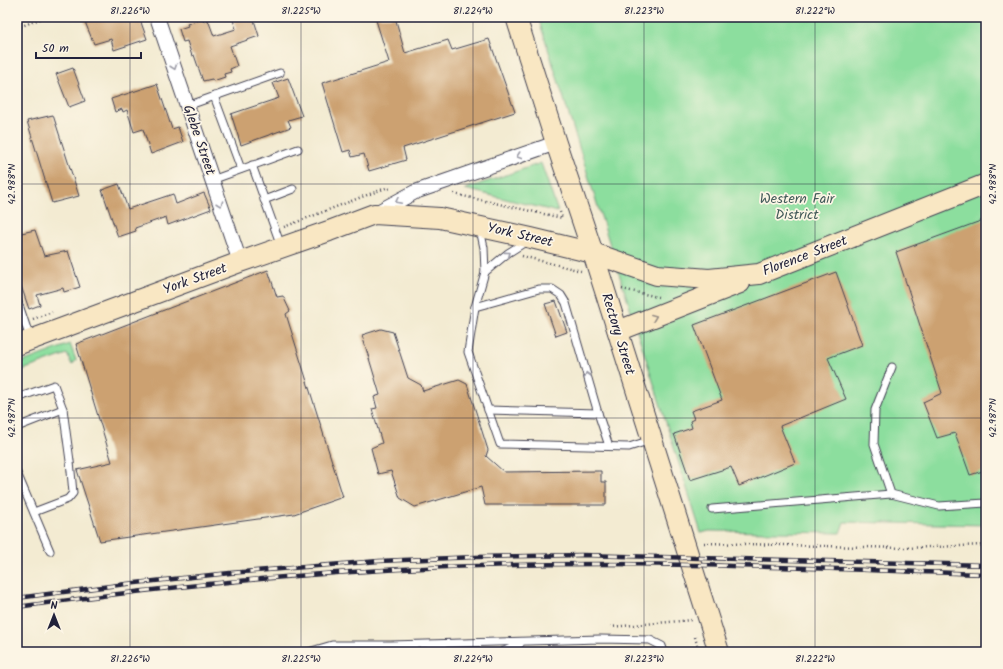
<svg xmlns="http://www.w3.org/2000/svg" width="1003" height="669" font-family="Kalam,sans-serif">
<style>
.green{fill:#8cde9e;stroke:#57806c}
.building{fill:#cca171}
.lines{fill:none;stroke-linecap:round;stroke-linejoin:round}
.lane-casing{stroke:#414052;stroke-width:9}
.street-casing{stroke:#414052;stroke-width:16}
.secondary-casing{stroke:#414052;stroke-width:22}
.path{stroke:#414052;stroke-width:2.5;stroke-dasharray:1 3;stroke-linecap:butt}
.lane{stroke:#fff;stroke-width:7}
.street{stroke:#fff;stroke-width:14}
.secondary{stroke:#f9e7c3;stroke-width:20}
.rail-casing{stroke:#22223b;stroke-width:4.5}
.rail{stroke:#fcf5e5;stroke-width:3;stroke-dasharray:9;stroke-linecap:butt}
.oneway{stroke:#9c9ca7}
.oneway2{stroke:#988e86}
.ticks{fill:none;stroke:#22223b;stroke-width:1;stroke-opacity:0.45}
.labels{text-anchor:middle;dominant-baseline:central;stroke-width:3.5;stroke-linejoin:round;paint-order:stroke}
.street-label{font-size:14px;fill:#22223b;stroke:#fcf5e5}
.park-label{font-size:14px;fill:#425a59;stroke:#fcf5e5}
.neatline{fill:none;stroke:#22223b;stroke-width:1.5}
.ticks-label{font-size:10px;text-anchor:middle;fill:#22223b}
</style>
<rect width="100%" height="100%" fill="#fcf5e5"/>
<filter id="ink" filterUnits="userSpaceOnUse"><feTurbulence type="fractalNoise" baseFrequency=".025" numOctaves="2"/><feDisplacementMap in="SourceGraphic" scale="8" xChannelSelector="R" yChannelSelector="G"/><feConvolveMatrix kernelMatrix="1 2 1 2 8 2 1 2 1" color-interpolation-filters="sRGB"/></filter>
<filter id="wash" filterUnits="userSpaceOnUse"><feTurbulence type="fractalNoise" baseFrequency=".012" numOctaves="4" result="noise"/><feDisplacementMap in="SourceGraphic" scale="16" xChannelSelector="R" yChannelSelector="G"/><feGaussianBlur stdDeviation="0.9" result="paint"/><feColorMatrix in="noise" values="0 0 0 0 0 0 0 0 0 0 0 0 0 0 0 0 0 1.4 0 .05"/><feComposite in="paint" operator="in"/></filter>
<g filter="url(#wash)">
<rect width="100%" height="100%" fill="#f3ebd2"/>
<g class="green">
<path d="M538 17H986V525L844 522 840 533 709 531 701 533Z"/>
<path d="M541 163 558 212 465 189Z"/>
<path d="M70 344 76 360 72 365 67 354 17 372V364Z"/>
</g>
<g id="blocks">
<g class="building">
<path d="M83 17H139L147 39 114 50 111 39 94 44Z"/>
<path d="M232 17H253L259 36 230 46 237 66 230 69 231 72 224 74 225 77 213 81 212 79 203 81 194 55 192 56 187 41 183 42 179 29 188 26 187 24 203 19 204 22 208 20 214 36 236 29Z"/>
<path d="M375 17H395L405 53 448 40 452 50 489 39 515 112 403 148 406 160 369 171 364 154 352 157 350 150 343 152 322 83 389 62Z"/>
<path d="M73 68 85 101 69 107 56 74Z"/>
<path d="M288 78 302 116 288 120 291 127 241 145 231 114 279 98 273 83Z"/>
<path d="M157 84 172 129 178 127 183 142 151 154 143 129 134 132 127 110 123 112 122 109 115 112 111 99Z"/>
<path d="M53 115 79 196 52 203 27 121Z"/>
<path d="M119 184 128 209 173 194 176 204 204 193 211 209 168 225 166 217 135 228 136 231 118 237 102 190Z"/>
<path d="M986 219V470L970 475 955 433 937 438 923 402 942 393 896 252Z"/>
<path d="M35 230 44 256 68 251 80 287 64 292 63 288 37 295 40 305 29 309 17 274V234Z"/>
<path d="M268 270 277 297 283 296 290 311 286 314 343 497 294 514 100 541 77 470 112 462 76 344Z"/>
<path d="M836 272 862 345 828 358 846 399 780 426 795 463 739 486 731 467 690 480 674 434 692 428 690 421 694 419 691 411 722 400 694 325Z"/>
<path d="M556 301 567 332 556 336 545 304Z"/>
<path d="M381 329 393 332 408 378 421 385 423 391 459 380 467 384 488 450 486 456 504 472 601 471V482H606V505H485L481 487 415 507 400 498 391 471 378 474 371 448 382 443 372 409 377 408 374 397 380 395 362 335Z"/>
</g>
</g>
</g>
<g filter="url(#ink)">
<use href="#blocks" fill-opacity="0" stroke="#414052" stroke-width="1"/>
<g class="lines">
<defs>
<g id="lane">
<path d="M214 96 241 169"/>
<path d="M187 106 280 73"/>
<path d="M252 165 281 246"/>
<path d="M212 180 298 149"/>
<path d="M264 200 293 189"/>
<path d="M480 229 484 248 485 272 475 307 468 352 500 444 629 447 651 440"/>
<path d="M485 272 508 253 527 241"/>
<path d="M17 299 30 338"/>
<path d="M475 307 539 289H552L561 295 566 303 598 413"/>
<path d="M892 367 875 410 874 444 891 494 939 506 986 503"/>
<path d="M17 398 54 385 63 409 70 461 73 493 68 499 34 512"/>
<path d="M488 410 598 413 609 446"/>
<path d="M17 427 63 409"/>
<path d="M17 473 50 551"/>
<path d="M712 509 891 494"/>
<path d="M308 652 332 645H391L600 639 650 640 662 646 664 652"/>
<path d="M502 652 520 644"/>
</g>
<g id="street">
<path d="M157 17 240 262"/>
<path d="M374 214 415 192 556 143"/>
</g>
<g id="secondary">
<path d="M516 17 556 143 593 253 719 652"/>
<path d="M618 331 740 283"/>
<path d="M17 345 240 262 329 231 374 214 440 218 531 238 593 253 657 275 709 279 759 274 986 184"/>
</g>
</defs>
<use href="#lane" class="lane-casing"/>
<use href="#street" class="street-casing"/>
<use href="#secondary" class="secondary-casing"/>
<g class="path">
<path d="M17 28 45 17"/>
<path d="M454 194 562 218 560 212"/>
<path d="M284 227 359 198 386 188 390 189"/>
<path d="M522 256 581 271"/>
<path d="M622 289 658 297"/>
<path d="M33 319 52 312"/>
<path d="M704 543 903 548 986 545"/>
<path d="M610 627 692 620"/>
<path d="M695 637 699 652"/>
</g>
<use href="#lane" class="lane"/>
<use href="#street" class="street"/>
<use href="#secondary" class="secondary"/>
<defs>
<g id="rail">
<path d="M17 598 126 584 230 573 379 561 476 557 581 555 986 565"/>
<path d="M17 607C170 586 324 570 479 566 648 560 817 569 986 574"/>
</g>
</defs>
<use href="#rail" class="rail-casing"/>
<use href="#rail" class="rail"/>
</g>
<defs><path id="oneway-chevron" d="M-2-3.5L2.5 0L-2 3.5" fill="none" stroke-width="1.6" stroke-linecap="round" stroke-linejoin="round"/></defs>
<g class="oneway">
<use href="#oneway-chevron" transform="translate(174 67) rotate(71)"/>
<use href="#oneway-chevron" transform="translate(519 156) rotate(161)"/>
<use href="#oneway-chevron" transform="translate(398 201) rotate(153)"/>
<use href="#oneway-chevron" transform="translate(220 204) rotate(71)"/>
<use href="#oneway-chevron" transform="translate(508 254) rotate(-37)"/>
<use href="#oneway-chevron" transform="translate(587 375) rotate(-107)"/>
</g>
<use class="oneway2" href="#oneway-chevron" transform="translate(654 317) rotate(-21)"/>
</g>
<path class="ticks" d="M130 17V652M301 17V652M473 17V652M644 17V652M815 17V652M17 184H986M17 418H986M17 651H986"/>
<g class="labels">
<g class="street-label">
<text transform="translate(199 140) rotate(71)">Glebe Street</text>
<text transform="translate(520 235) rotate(13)">York Street</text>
<text transform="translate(805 256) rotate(-21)">Florence Street</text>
<text transform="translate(195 279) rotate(-20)">York Street</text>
<text transform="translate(618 334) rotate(73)">Rectory Street</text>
</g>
<g class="park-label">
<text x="797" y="199">Western Fair<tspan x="797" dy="16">District</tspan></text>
</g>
</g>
<rect width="1003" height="669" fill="none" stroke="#fcf5e5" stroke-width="44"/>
<g transform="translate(54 615)" stroke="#fcf5e5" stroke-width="3" paint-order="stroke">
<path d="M0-3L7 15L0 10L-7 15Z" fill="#22223b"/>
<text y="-6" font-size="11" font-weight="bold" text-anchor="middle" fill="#22223b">N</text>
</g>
<path d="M36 52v6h105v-6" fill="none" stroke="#22223b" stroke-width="2"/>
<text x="42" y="52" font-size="12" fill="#22223b" stroke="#fcf5e5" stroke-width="3" paint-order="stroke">50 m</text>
<rect x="22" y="22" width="959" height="625" class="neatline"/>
<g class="ticks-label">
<text x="130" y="14">81.226°W</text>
<text x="301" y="14">81.225°W</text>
<text x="473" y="14">81.224°W</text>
<text x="644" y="14">81.223°W</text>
<text x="815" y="14">81.222°W</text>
<text transform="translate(11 184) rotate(-90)" y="4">42.988°N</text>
<text transform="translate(992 184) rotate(-90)" y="4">42.988°N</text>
<text transform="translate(11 418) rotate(-90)" y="4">42.987°N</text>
<text transform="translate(992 418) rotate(-90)" y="4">42.987°N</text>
<text x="130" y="662">81.226°W</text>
<text x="301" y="662">81.225°W</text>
<text x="473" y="662">81.224°W</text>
<text x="644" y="662">81.223°W</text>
<text x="815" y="662">81.222°W</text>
</g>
</svg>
